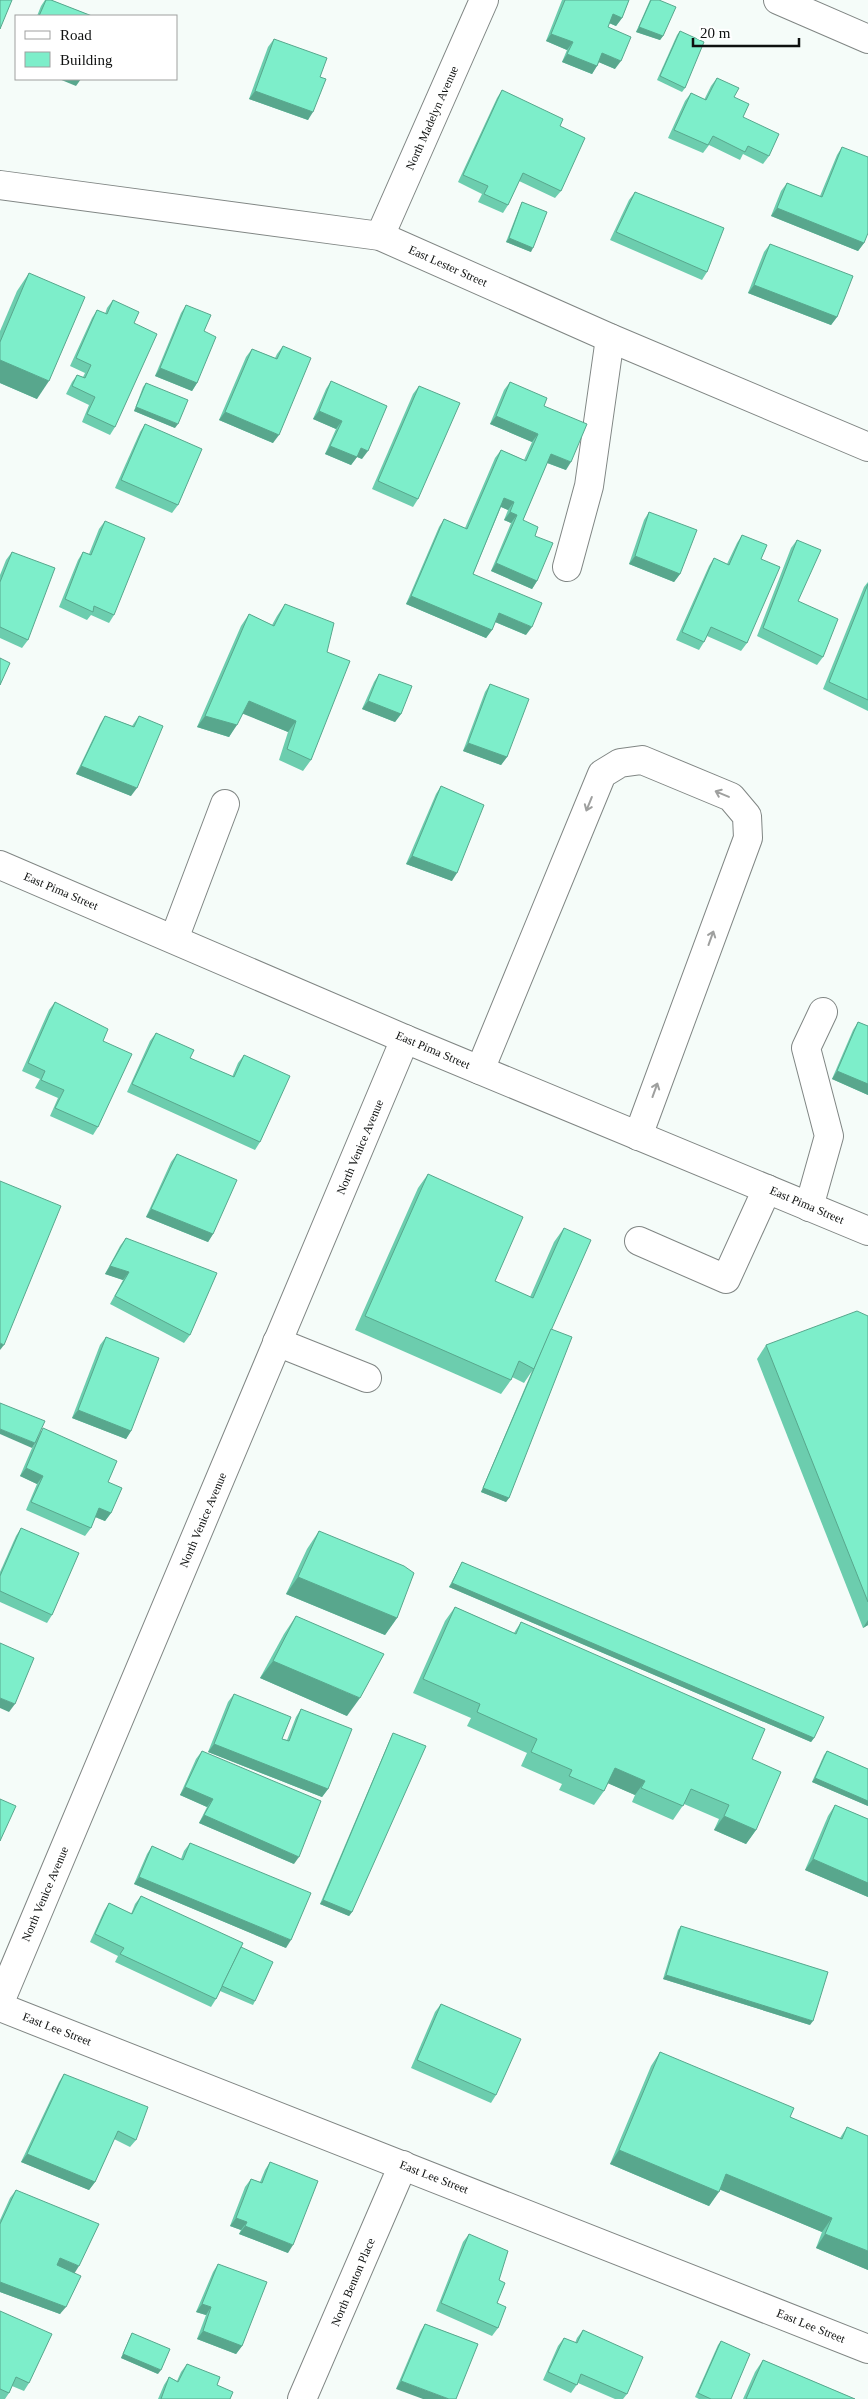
<svg xmlns="http://www.w3.org/2000/svg" width="868" height="2399" font-family="'Times New Roman',serif">
<style>
.lines{fill:none;stroke-linecap:round;stroke-linejoin:round}
.minor-casing{stroke:#808684;stroke-width:30}
.minor{stroke:#fff;stroke-width:28}
.wall{fill:#6ccdae}
.shaded-wall{fill:#58a78d}
.building{fill:#7deeca;stroke:#58a78d}
.oneway{stroke:#9fa09f}
.labels{text-anchor:middle;dominant-baseline:central;stroke-width:4;stroke-linejoin:round;paint-order:stroke}
.street-label{font-size:12px;fill:#0f1110;stroke:#fff}
</style>
<rect width="100%" height="100%" fill="#f5fcf9"/>
<g class="lines">
<defs>
<g id="minor">
<path d="M778 0 868 39"/>
<path d="M0 185 380 236 610 338 868 447"/>
<path d="M380 236 484 0"/>
<path d="M567 567 589 486 610 338"/>
<path d="M0 865 405 1039 868 1231"/>
<path d="M174 939 225 804"/>
<path d="M480 1070 602 774 620 763 642 760 731 797 747 816 748 838 638 1136"/>
<path d="M809 1207 829 1136 806 1048 823 1012"/>
<path d="M639 1241 726 1279 767 1189"/>
<path d="M277 1342 367 1378"/>
<path d="M0 2002 405 1039"/>
<path d="M0 2007 868 2349"/>
<path d="M302 2399 403 2165"/>
</g>
</defs>
<use href="#minor" class="minor-casing"/>
<use href="#minor" class="minor"/>
</g>
<g class="wall">
<path d="M45 0H51L92 16H37L41 6Z"/>
<path d="M562 0H629L622 18 616 26 609 23 608 27 615 69 599 62 592 74 562 62 567 50 546 41Z"/>
<path d="M650 0H659L663 36 660 40 636 32Z"/>
<path d="M680 31 685 88 682 92 657 80 677 35Z"/>
<path d="M274 39 320 77 308 120 249 99 268 47Z"/>
<path d="M717 78 734 97 743 117 769 156 763 164 743 154 740 160 709 145 703 153 668 138 685 101 691 93 704 100 711 86Z"/>
<path d="M502 90 560 126 561 191 555 198 519 181 508 205 503 213 478 202 482 194 458 182 497 98Z"/>
<path d="M842 147 864 243 858 251 771 216 781 191 787 183 820 196 837 155Z"/>
<path d="M635 192 707 272 702 280 610 240 629 200Z"/>
<path d="M522 202 531 252 506 242 520 206Z"/>
<path d="M770 244 837 317 831 325 748 293 764 252Z"/>
<path d="M29 273 37 399 0 383V331L17 291Z"/>
<path d="M113 300 134 323 115 427 110 435 82 422 89 405 66 394 72 382 77 375 83 377 85 373 70 366 92 318 97 310 105 314 107 308Z"/>
<path d="M186 305 204 331 197 383 192 391 155 376 181 313Z"/>
<path d="M283 346 273 443 219 420 246 357 252 349 275 358 277 354Z"/>
<path d="M331 381 362 459 357 457 351 465 325 454 336 429 313 419 326 389Z"/>
<path d="M510 382 544 406 566 470 547 463 523 520 535 536 537 581 532 589 491 571 511 523 504 520 508 510 501 507 473 574 526 635 495 622 492 630 486 638 406 604 439 527 444 519 465 528 495 458 501 450 524 460 532 442 490 424 504 390Z"/>
<path d="M146 383 175 428 134 411 143 387Z"/>
<path d="M419 386 418 499 413 507 372 489 413 394Z"/>
<path d="M145 424 178 505 172 513 115 488 140 432Z"/>
<path d="M649 512 680 574 674 582 629 564 644 520Z"/>
<path d="M105 521 114 615 109 623 91 615 87 620 59 607 78 560 83 552 89 554 99 529Z"/>
<path d="M742 535 761 559 747 643 741 651 707 636 704 642 699 650 676 640 709 566 714 558 727 564 737 543Z"/>
<path d="M797 540 798 601 823 657 817 665 757 636 791 548Z"/>
<path d="M12 552 28 640 22 648 0 638V575L6 560Z"/>
<path d="M868 582V711L823 689 864 587Z"/>
<path d="M285 604 327 652 311 760 303 771 279 760 288 732 243 713 229 737 197 727 241 626 249 614 272 625 277 616Z"/>
<path d="M379 674 401 714 395 722 362 709 374 682Z"/>
<path d="M490 684 507 757 501 765 463 751 485 692Z"/>
<path d="M105 716 132 726 139 716 131 796 76 774 100 724Z"/>
<path d="M441 786 452 881 406 864 436 794Z"/>
<path d="M55 1002 103 1041 98 1127 93 1135 50 1116 58 1098 35 1088 40 1079 22 1071 49 1010Z"/>
<path d="M858 1022 868 1026V1095L832 1079 853 1030Z"/>
<path d="M156 1033 190 1058 232 1077 238 1063 244 1055 260 1142 255 1150 127 1092 150 1041Z"/>
<path d="M177 1154 213 1234 208 1242 146 1217 171 1162Z"/>
<path d="M428 1174 495 1281 530 1297 554 1242 564 1228 551 1329 509 1498 506 1502 481 1492 532 1371 524 1383 512 1377 511 1380 501 1394 355 1330 418 1188Z"/>
<path d="M126 1238 190 1335 184 1343 110 1304 123 1280 105 1274 120 1246Z"/>
<path d="M868 1316V1625L863 1628 757 1359 766 1345Z"/>
<path d="M106 1337 131 1431 126 1439 72 1418 100 1345Z"/>
<path d="M41 1431 108 1482 111 1513 105 1521 95 1517 91 1528 85 1536 26 1510 37 1484 20 1476 32 1448Z"/>
<path d="M21 1528 52 1615 47 1623 0 1602V1572L16 1536Z"/>
<path d="M319 1531 397 1618 385 1635 286 1594 307 1549Z"/>
<path d="M462 1562 814 1738 811 1742 449 1587Z"/>
<path d="M455 1607 514 1633 521 1622 752 1759 756 1830 746 1844 714 1830 719 1819 684 1804 673 1820 632 1802 635 1795 608 1783 604 1791 594 1805 559 1790 562 1784 521 1766 527 1753 467 1726 471 1718 413 1693 445 1621Z"/>
<path d="M296 1616 347 1716 260 1678 284 1634Z"/>
<path d="M234 1694 282 1739 287 1740 296 1717 301 1709 328 1789 322 1797 208 1752 228 1702Z"/>
<path d="M393 1733 352 1912 349 1916 320 1904 391 1737Z"/>
<path d="M202 1751 294 1864 199 1823 207 1807 180 1795 196 1759Z"/>
<path d="M827 1751 868 1769V1806L812 1782 824 1755Z"/>
<path d="M835 1805 868 1819V1897L805 1870 828 1816Z"/>
<path d="M190 1843 286 1948 134 1884 147 1854 152 1846 181 1859 184 1851Z"/>
<path d="M141 1896 241 1947 255 2001 253 2005 220 1991 216 1999 211 2007 115 1962 118 1956 90 1942 104 1911 109 1903 131 1914 135 1904Z"/>
<path d="M681 1926 810 2025 663 1979 678 1930Z"/>
<path d="M441 2004 496 2095 491 2103 411 2068 435 2012Z"/>
<path d="M660 2052 790 2117 840 2138 847 2127 868 2270 816 2248 822 2232 720 2189 709 2206 610 2164 651 2066Z"/>
<path d="M64 2074 136 2140 130 2147 114 2139 95 2182 89 2190 21 2162 59 2082Z"/>
<path d="M270 2162 288 2253 239 2234 241 2230 230 2226 245 2187 251 2179 260 2182 265 2170Z"/>
<path d="M16 2190 74 2273 60 2314 0 2292V2220L10 2198Z"/>
<path d="M469 2234 499 2280 497 2303 498 2328 492 2336 436 2311 463 2242Z"/>
<path d="M218 2264 242 2346 236 2354 197 2339 206 2315 196 2312 213 2272Z"/>
<path d="M0 2311 29 2383 24 2391 12 2386 9 2393 5 2399H0Z"/>
<path d="M425 2324 478 2344 396 2389 420 2332Z"/>
<path d="M583 2330 627 2394 623 2399H615L578 2383 571 2393 543 2380 558 2346 564 2338 575 2343 577 2338Z"/>
<path d="M132 2333 158 2374 121 2358 130 2337Z"/>
<path d="M721 2341 731 2399H699L695 2397 718 2345Z"/>
<path d="M763 2360 855 2399H743L755 2372Z"/>
<path d="M187 2364 217 2385 230 2399H158L164 2385 169 2377 177 2381 181 2372Z"/>
</g>
<g class="shaded-wall">
<path d="M613 14 622 18 616 26 607 22Z"/>
<path d="M639 27 663 36 660 40 636 32Z"/>
<path d="M551 34 573 42 567 50 546 41Z"/>
<path d="M602 53 621 61 615 69 596 61Z"/>
<path d="M567 54 597 66 592 74 562 62Z"/>
<path d="M59 79H81L76 86Z"/>
<path d="M255 91 313 112 308 120 249 99Z"/>
<path d="M777 208 864 243 858 251 771 216Z"/>
<path d="M509 238 533 248 531 252 506 242Z"/>
<path d="M754 285 837 317 831 325 748 293Z"/>
<path d="M0 360 49 381 37 399 0 383Z"/>
<path d="M160 368 197 383 192 391 155 376Z"/>
<path d="M136 407 178 424 175 428 134 411Z"/>
<path d="M319 411 342 421 336 429 313 419Z"/>
<path d="M225 412 279 435 273 443 219 420Z"/>
<path d="M496 416 538 434 532 442 490 424Z"/>
<path d="M330 446 357 457 351 465 325 454Z"/>
<path d="M361 448 368 451 362 459 355 456Z"/>
<path d="M551 454 571 462 566 470 545 462Z"/>
<path d="M504 498 514 502 508 510 499 506Z"/>
<path d="M510 512 517 515 511 523 504 520Z"/>
<path d="M635 556 680 574 674 582 629 564Z"/>
<path d="M496 563 537 581 532 589 491 571Z"/>
<path d="M411 596 492 630 486 638 406 604Z"/>
<path d="M499 613 532 627 526 635 493 621Z"/>
<path d="M249 701 296 721 288 732 241 713Z"/>
<path d="M368 701 401 714 395 722 362 709Z"/>
<path d="M205 716 237 725 229 737 197 727Z"/>
<path d="M468 743 507 757 501 765 463 751Z"/>
<path d="M81 766 137 788 131 796 76 774Z"/>
<path d="M412 856 457 873 452 881 406 864Z"/>
<path d="M837 1071 868 1084V1095L832 1079Z"/>
<path d="M151 1209 213 1234 208 1242 146 1217Z"/>
<path d="M110 1266 129 1272 123 1280 105 1274Z"/>
<path d="M0 1343 4 1345 0 1350Z"/>
<path d="M78 1410 131 1431 126 1439 72 1418Z"/>
<path d="M0 1429 35 1443 32 1448 0 1434Z"/>
<path d="M26 1468 43 1476 37 1484 20 1476Z"/>
<path d="M483 1488 509 1498 506 1502 481 1492Z"/>
<path d="M99 1508 111 1513 105 1521 93 1516Z"/>
<path d="M298 1577 397 1618 385 1635 286 1594Z"/>
<path d="M452 1583 814 1738 811 1742 449 1587Z"/>
<path d="M868 1620V1625L863 1628Z"/>
<path d="M273 1661 360 1698 347 1716 260 1678Z"/>
<path d="M0 1698 15 1704 9 1712 0 1708Z"/>
<path d="M214 1744 328 1789 322 1797 208 1752Z"/>
<path d="M615 1768 645 1781 635 1795 605 1782Z"/>
<path d="M815 1778 868 1801V1806L812 1782Z"/>
<path d="M185 1787 213 1799 207 1807 180 1795Z"/>
<path d="M204 1815 299 1857 294 1864 199 1823Z"/>
<path d="M724 1816 756 1830 746 1844 714 1830Z"/>
<path d="M813 1859 868 1883V1897L805 1870Z"/>
<path d="M139 1877 291 1940 286 1948 134 1884Z"/>
<path d="M323 1900 352 1912 349 1916 320 1904Z"/>
<path d="M666 1975 813 2021 810 2025 663 1979Z"/>
<path d="M619 2150 719 2192 709 2206 610 2164Z"/>
<path d="M27 2154 95 2182 89 2190 21 2162Z"/>
<path d="M726 2174 832 2218 822 2232 716 2188Z"/>
<path d="M236 2218 247 2222 241 2230 230 2226Z"/>
<path d="M245 2226 293 2245 288 2253 239 2234Z"/>
<path d="M825 2234 868 2251V2270L816 2248Z"/>
<path d="M60 2258 79 2266 74 2274 55 2266Z"/>
<path d="M0 2282 66 2307 60 2314 0 2292Z"/>
<path d="M202 2304 211 2307 206 2315 196 2312Z"/>
<path d="M203 2331 242 2346 236 2354 197 2339Z"/>
<path d="M123 2354 161 2370 158 2374 121 2358Z"/>
<path d="M401 2381 449 2399H423L396 2389Z"/>
</g>
<g class="building">
<path d="M0 0H12L0 29Z"/>
<path d="M46 0H51L92 16H39Z"/>
<path d="M565 0H629L622 18 613 14 608 27 631 37 621 61 602 53 597 66 567 54 573 42 551 34Z"/>
<path d="M651 0H659L676 7 663 36 639 27Z"/>
<path d="M680 31 704 42 685 88 660 76Z"/>
<path d="M274 39 327 58 320 77 326 79 313 112 255 91Z"/>
<path d="M717 78 739 88 734 97 749 104 743 117 779 134 769 156 748 146 745 152 713 136 708 145 674 130 691 93 706 100Z"/>
<path d="M502 90 563 119 560 126 585 138 561 191 523 173 508 205 484 194 488 186 463 175Z"/>
<path d="M842 147 868 157V233L864 243 777 208 787 183 822 197Z"/>
<path d="M635 192 724 228 707 272 616 232Z"/>
<path d="M522 202 547 212 533 248 509 238Z"/>
<path d="M770 244 853 276 837 317 754 285Z"/>
<path d="M29 273 85 297 49 381 0 360V342Z"/>
<path d="M113 300 139 312 134 323 157 334 115 427 87 414 95 397 72 386 77 375 85 378 91 365 76 358 97 310 107 314Z"/>
<path d="M186 305 211 315 204 331 216 337 197 383 160 368Z"/>
<path d="M283 346 311 358 279 435 225 412 252 349 277 359Z"/>
<path d="M331 381 387 406 368 451 361 448 357 457 330 446 342 421 319 411Z"/>
<path d="M510 382 547 398 544 406 587 424 571 462 551 454 523 520 538 527 535 536 553 543 537 581 496 563 517 515 510 512 514 502 504 498 473 574 542 603 532 627 499 613 492 630 411 596 444 519 467 529 501 450 526 461 538 434 496 416Z"/>
<path d="M146 383 188 400 178 424 136 407Z"/>
<path d="M419 386 460 403 418 499 378 481Z"/>
<path d="M145 424 202 449 178 505 121 480Z"/>
<path d="M649 512 697 530 680 574 635 556Z"/>
<path d="M105 521 145 538 114 615 94 606 93 612 65 599 83 552 91 555Z"/>
<path d="M742 535 767 545 761 559 780 567 747 643 711 627 704 642 682 632 714 558 729 565Z"/>
<path d="M797 540 821 550 798 601 838 619 823 657 763 628Z"/>
<path d="M12 552 55 568 28 640 0 627V582Z"/>
<path d="M868 584V700L829 682Z"/>
<path d="M285 604 334 623 327 652 350 661 311 760 287 749 296 721 249 701 237 725 205 716 249 614 274 626Z"/>
<path d="M0 658 10 663 0 685Z"/>
<path d="M379 674 412 686 401 714 368 701Z"/>
<path d="M490 684 529 699 507 757 468 743Z"/>
<path d="M105 716 134 727 139 716 163 726 137 788 81 766Z"/>
<path d="M441 786 484 805 457 873 412 856Z"/>
<path d="M55 1002 108 1029 103 1041 132 1054 98 1127 55 1108 64 1090 41 1080 45 1071 28 1063Z"/>
<path d="M858 1022 868 1026V1084L837 1071Z"/>
<path d="M156 1033 194 1050 190 1058 234 1077 244 1055 290 1076 260 1142 132 1084Z"/>
<path d="M177 1154 237 1180 213 1234 151 1209Z"/>
<path d="M428 1174 523 1217 495 1281 533 1298 564 1228 591 1240 534 1369 519 1361 511 1380 365 1316Z"/>
<path d="M0 1181 61 1206 4 1345 0 1343Z"/>
<path d="M126 1238 217 1273 190 1335 115 1296 129 1272 110 1266Z"/>
<path d="M857 1311 868 1316V1602L766 1345Z"/>
<path d="M551 1329 572 1337 509 1498 483 1488Z"/>
<path d="M106 1337 159 1358 131 1431 78 1410Z"/>
<path d="M0 1403 45 1421 35 1443 0 1429Z"/>
<path d="M43 1428 117 1461 108 1482 122 1488 111 1513 99 1508 91 1528 31 1502 43 1476 26 1468Z"/>
<path d="M21 1528 79 1553 52 1615 0 1591V1576Z"/>
<path d="M319 1531 404 1566 414 1573 397 1618 298 1577Z"/>
<path d="M462 1562 824 1717 814 1738 452 1583Z"/>
<path d="M455 1607 516 1634 521 1622 765 1729 752 1759 781 1772 756 1830 724 1816 729 1805 691 1789 683 1806 641 1788 645 1781 615 1768 604 1791 569 1776 572 1770 531 1752 537 1739 477 1712 480 1704 423 1679Z"/>
<path d="M296 1616 384 1654 360 1698 273 1661Z"/>
<path d="M0 1643 34 1658 15 1704 0 1698Z"/>
<path d="M234 1694 291 1717 282 1739 289 1741 301 1709 352 1729 328 1789 214 1744Z"/>
<path d="M393 1733 426 1746 352 1912 323 1900Z"/>
<path d="M202 1751 321 1801 299 1857 204 1815 213 1799 185 1787Z"/>
<path d="M827 1751 868 1769V1801L815 1778Z"/>
<path d="M0 1799 16 1806 0 1841Z"/>
<path d="M835 1805 868 1819V1883L813 1859Z"/>
<path d="M190 1843 311 1893 291 1940 139 1877 152 1846 183 1860Z"/>
<path d="M141 1896 243 1943 216 1999 120 1954 124 1948 95 1934 109 1903 132 1914Z"/>
<path d="M681 1926 828 1972 813 2021 666 1975Z"/>
<path d="M241 1947 273 1962 255 2001 222 1986Z"/>
<path d="M441 2004 521 2039 496 2095 417 2060Z"/>
<path d="M660 2052 794 2108 790 2117 842 2139 847 2127 868 2136V2251L825 2234 832 2218 726 2174 719 2192 619 2150Z"/>
<path d="M64 2074 148 2107 136 2140 118 2131 95 2182 27 2154Z"/>
<path d="M270 2162 318 2181 293 2245 245 2226 247 2222 236 2218 251 2179 262 2183Z"/>
<path d="M16 2190 99 2224 79 2266 60 2258 57 2265 81 2276 66 2307 0 2282V2224Z"/>
<path d="M469 2234 508 2251 499 2280 505 2283 497 2303 506 2307 498 2328 441 2303Z"/>
<path d="M218 2264 267 2282 242 2346 203 2331 211 2307 202 2304Z"/>
<path d="M0 2311 52 2334 29 2383 16 2377 9 2393 0 2389Z"/>
<path d="M425 2324 478 2344 456 2399H449L401 2381Z"/>
<path d="M583 2330 643 2357 627 2394 581 2374 577 2385 548 2372 564 2338 577 2343Z"/>
<path d="M132 2333 170 2349 161 2370 123 2354Z"/>
<path d="M721 2341 750 2354 731 2399H711L698 2393Z"/>
<path d="M763 2360 855 2399H746Z"/>
<path d="M187 2364 220 2377 217 2385 233 2392 230 2399H161L169 2377 178 2382Z"/>
</g>
<defs><path id="oneway-shaft" d="M-6 0H5M1.5-3L5.5 0L1.5 3" fill="none" stroke-width="1.6" stroke-linecap="round" stroke-linejoin="round" transform="scale(1.25)"/></defs>
<g class="oneway">
<use href="#oneway-shaft" transform="translate(722 794) rotate(-157)"/>
<use href="#oneway-shaft" transform="translate(589 804) rotate(112)"/>
<use href="#oneway-shaft" transform="translate(711 938) rotate(-70)"/>
<use href="#oneway-shaft" transform="translate(655 1090) rotate(-70)"/>
</g>
<g class="labels">
<g class="street-label">
<text transform="translate(432 118) rotate(-66)">North Madelyn Avenue</text>
<text transform="translate(448 266) rotate(24)">East Lester Street</text>
<text transform="translate(61 891) rotate(23)">East Pima Street</text>
<text transform="translate(433 1050) rotate(23)">East Pima Street</text>
<text transform="translate(360 1147) rotate(-67)">North Venice Avenue</text>
<text transform="translate(807 1205) rotate(23)">East Pima Street</text>
<text transform="translate(203 1520) rotate(-67)">North Venice Avenue</text>
<text transform="translate(45 1894) rotate(-67)">North Venice Avenue</text>
<text transform="translate(57 2029) rotate(21)">East Lee Street</text>
<text transform="translate(434 2177) rotate(21)">East Lee Street</text>
<text transform="translate(353 2282) rotate(-67)">North Benton Place</text>
<text transform="translate(811 2326) rotate(22)">East Lee Street</text>
</g>
</g>
<rect x="15" y="15" width="162" height="65" fill="#ffffff" stroke="#9fa09f"/>
<rect x="25" y="31" width="25" height="8" fill="#ffffff" stroke="#9fa09f"/>
<text x="60" y="40" font-size="15" fill="#0f1110">Road</text>
<rect x="25" y="52" width="25" height="15" fill="#7deeca" stroke="#9fa09f"/>
<text x="60" y="65" font-size="15" fill="#0f1110">Building</text>
<path d="M693 38v8h106v-8" fill="none" stroke="#0f1110" stroke-width="2.5"/>
<text x="700" y="38" font-size="15" fill="#0f1110" stroke="#ffffff" stroke-width="4" paint-order="stroke">20 m</text>
</svg>
